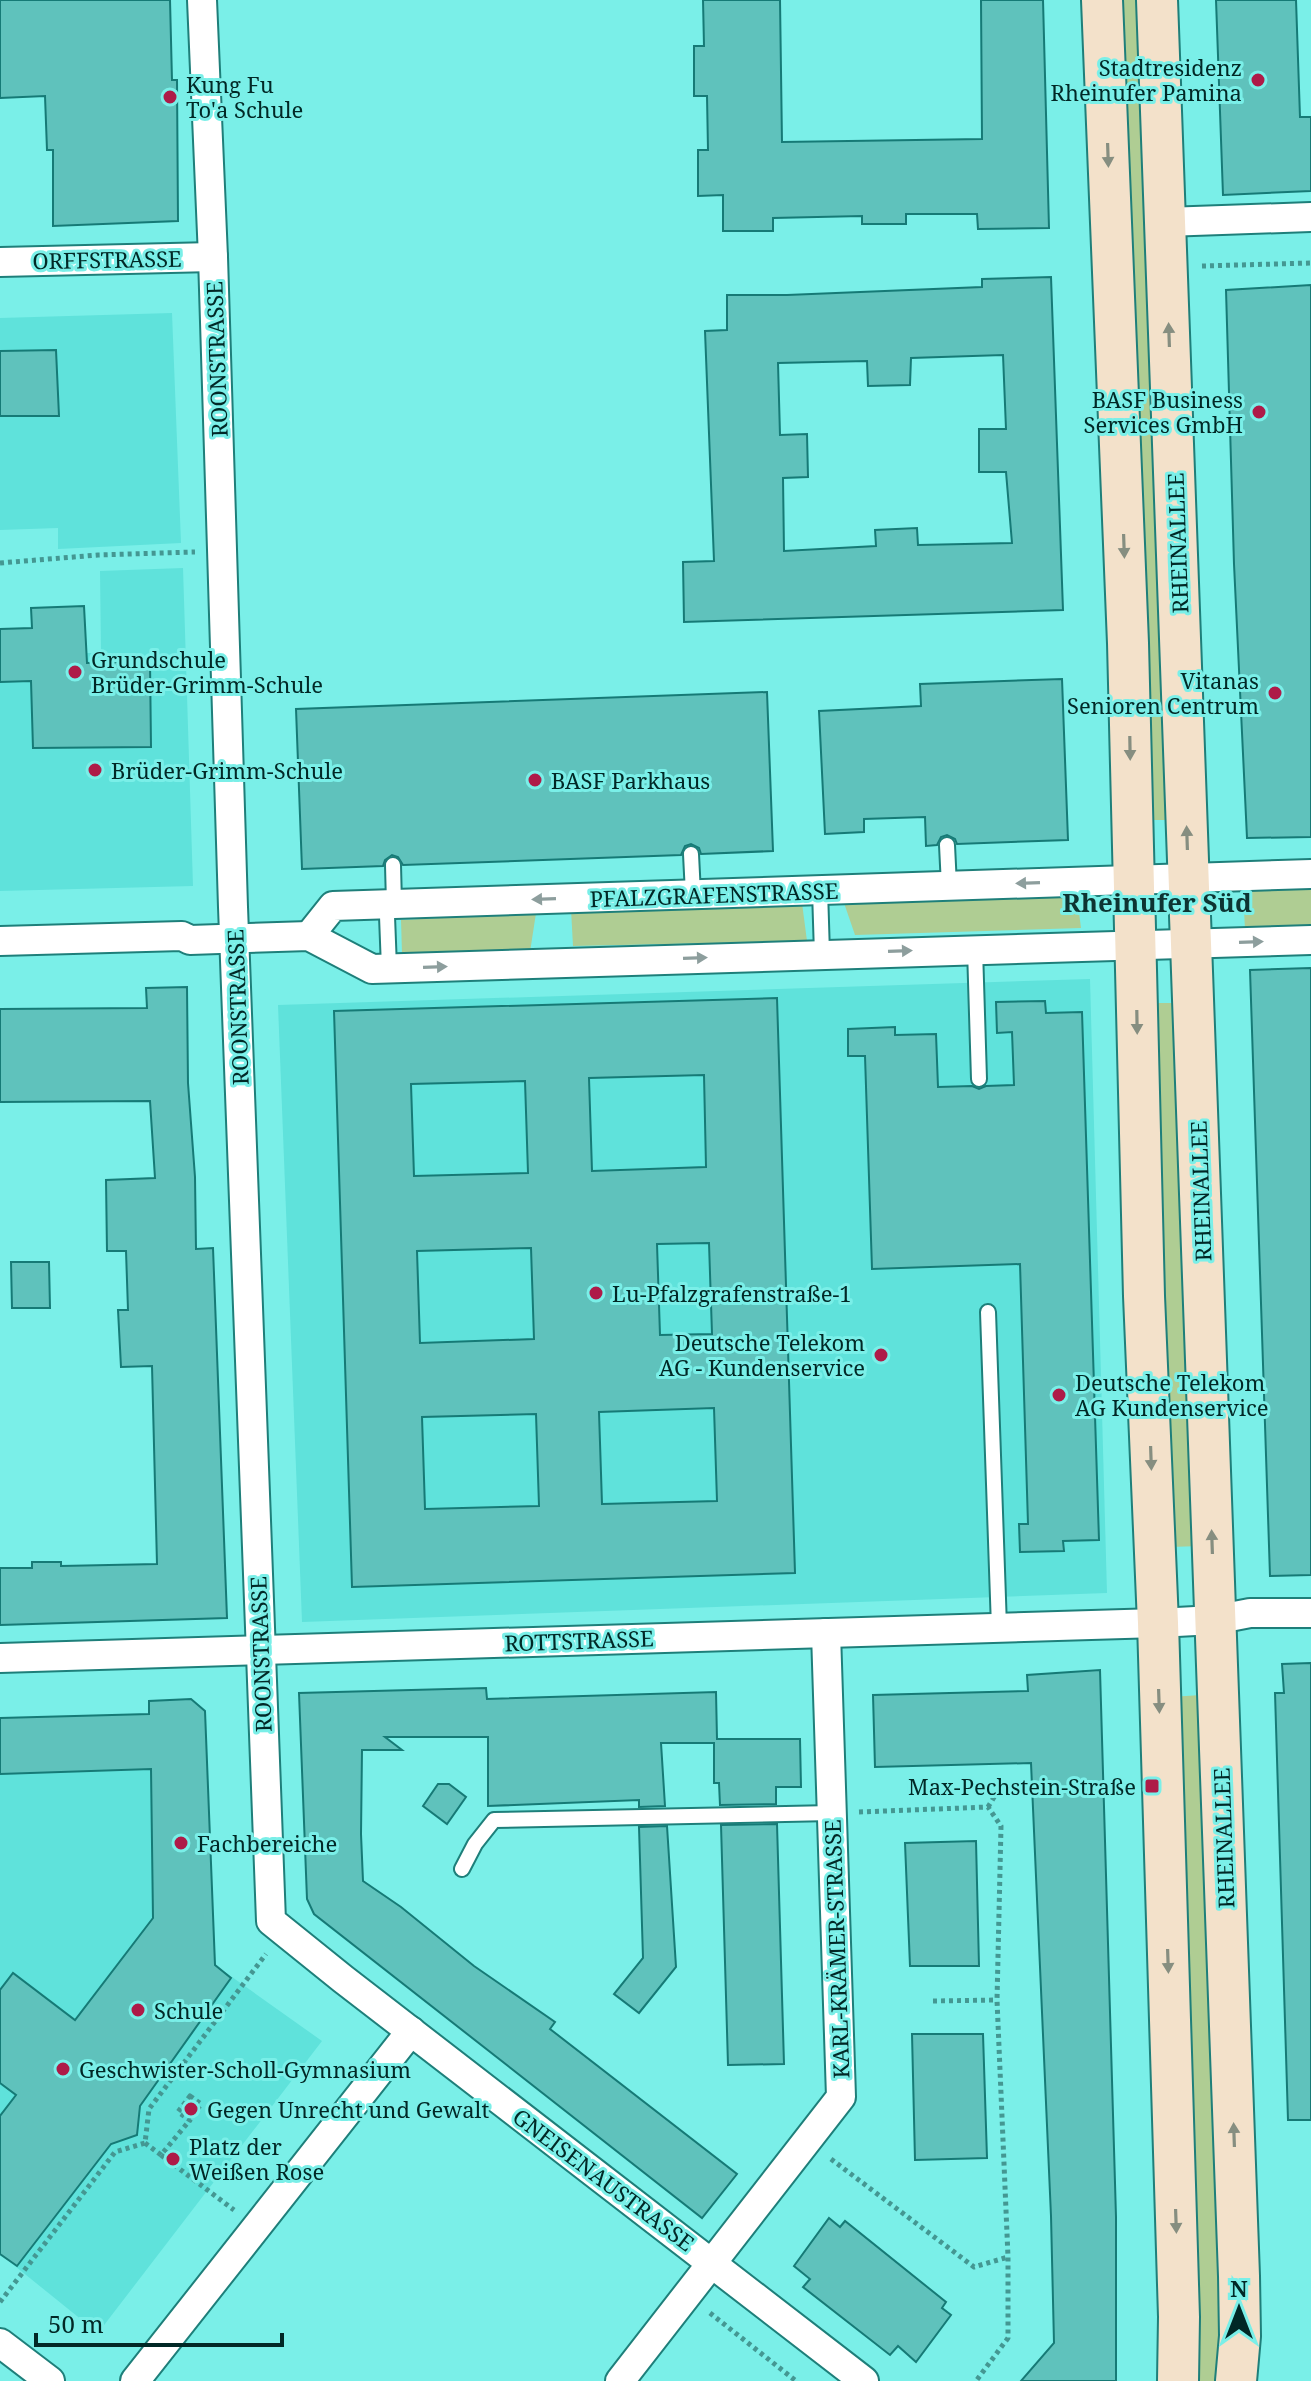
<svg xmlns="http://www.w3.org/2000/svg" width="1311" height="2381" font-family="'Noto Serif',serif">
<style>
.built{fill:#5fe2db}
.green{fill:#afcd93}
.building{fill:#5fc2bc;stroke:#167a76;stroke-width:2;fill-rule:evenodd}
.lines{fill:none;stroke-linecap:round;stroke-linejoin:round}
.lane-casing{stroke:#1e7f7a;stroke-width:18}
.street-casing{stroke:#1e7f7a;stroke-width:32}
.secondary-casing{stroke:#1e7f7a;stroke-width:44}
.path{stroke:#449792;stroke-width:5;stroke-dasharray:4 4;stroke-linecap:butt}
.lane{stroke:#fff;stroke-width:14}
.street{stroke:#fff;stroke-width:28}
.secondary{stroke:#f3e1ca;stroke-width:40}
.oneway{fill:#868e80}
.oneway2{fill:#8d9e9d}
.poi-dot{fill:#ae1b48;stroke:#7aefe8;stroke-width:3}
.labels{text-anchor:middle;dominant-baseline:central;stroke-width:6;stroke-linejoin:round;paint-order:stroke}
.poi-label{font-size:22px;fill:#012826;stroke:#7aefe8;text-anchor:start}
.street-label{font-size:22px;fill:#012826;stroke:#7aefe8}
.quarter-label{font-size:26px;font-weight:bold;fill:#0d3432;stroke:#7aefe8}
</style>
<rect width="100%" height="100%" fill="#7aefe8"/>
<g class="built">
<path d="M172 313 181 543 58 549V528L0 530V318Z"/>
<path d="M183 568 193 886 0 891V629L32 628 31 608 84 606 86 653H101L100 571Z"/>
<path d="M1090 979 1107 1593 302 1622 278 1005Z"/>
<path d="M191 1699 215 1965 322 2041 98 2333 0 2254V1774L151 1768 149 1701Z"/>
</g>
<g class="green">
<path d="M1120 0H1147L1179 820H1149Z"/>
<path d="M1311 888V926L1245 929 1243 891Z"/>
<path d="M1077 897 1081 928 855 935 844 903Z"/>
<path d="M802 903 807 941 573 946 571 909Z"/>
<path d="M536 913 530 952 402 954 401 920Z"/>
<path d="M1147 1003H1177L1201 1546 1170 1547Z"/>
<path d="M1201 1695 1224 2381H1196L1171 1697Z"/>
</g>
<g class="building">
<path d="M0 0H170L172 80H177L178 221 53 226V150H47L45 96 0 98Z"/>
<path d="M703 0H780L782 142 982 139 981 0H1043L1049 228 978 229 977 214H906V224H862V216L773 218V231H723V195L698 196V150H708L707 96H694V46H704Z"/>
<path d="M1216 0H1296L1300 117H1311V191L1223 195Z"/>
<path d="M1051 277 1063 610 684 622 683 562 714 561 705 331 727 330V295H787L982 287V279ZM1003 355 1006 429H979V472H1006L1012 543 918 545 917 528 875 530 876 546 784 551 783 478 808 477 807 434 780 435 778 363 867 361 868 386 910 385 911 358Z"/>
<path d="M1311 285V837L1247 838 1234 564 1226 290Z"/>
<path d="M56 350 59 416H0V351Z"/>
<path d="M84 606 87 663 150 661 151 747 33 748 31 681 0 682V629L32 628 31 608Z"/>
<path d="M1062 679 1068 840 957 844 955 839 947 835 941 837 937 845 926 846 925 817 864 819V832L825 834 819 711 921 706 920 684Z"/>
<path d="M767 692 773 851 701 854 699 848 691 844 685 846 681 855 403 865 398 857 392 855 385 860 383 866 302 869 296 709Z"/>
<path d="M1311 968V1575L1270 1576 1250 970Z"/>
<path d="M187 987 188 1083 195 1177 196 1249 213 1248 227 1618 0 1625V1568H32V1562H61V1566L157 1564 152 1366 121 1367 118 1310H128L126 1251H107L106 1180 155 1178 150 1101 0 1102V1009L147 1008 146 988Z"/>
<path d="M777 998 795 1573 352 1587 334 1011ZM704 1075 706 1167 592 1171 589 1078ZM525 1081 528 1173 414 1176 411 1084ZM709 1243 712 1334 660 1335 657 1244ZM531 1248 534 1339 420 1343 417 1251ZM714 1408 717 1501 602 1504 599 1412ZM536 1414 539 1506 425 1509 422 1417Z"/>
<path d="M1045 1001 1046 1013 1082 1012 1099 1540 1063 1541 1064 1551 1020 1552 1019 1524H1028L1020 1264 872 1269 865 1056H848V1029L895 1027V1035L936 1034 938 1087 972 1086 979 1089 986 1086 1014 1085 1012 1032 997 1033 996 1002Z"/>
<path d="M11 1262H49L50 1308H12Z"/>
<path d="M1311 1663V2120H1288L1275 1693H1284L1282 1664Z"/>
<path d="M1100 1670 1116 2217V2381H1021L1054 2343 1051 2216 1031 1763 875 1767 873 1695 1028 1691 1027 1675Z"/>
<path d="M486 1688 487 1699 716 1692 717 1739H800L801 1787H776V1804L720 1805 719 1783H714V1743H661L665 1806 639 1807V1800L488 1806V1737H385L402 1750H362L361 1834 363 1881 401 1907 474 1966 555 2022 550 2029 737 2174 702 2218 314 1914 307 1899 299 1693Z"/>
<path d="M191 1699 205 1711 215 1965 231 1978 140 2106 137 2135 111 2144 17 2266 0 2254V2116L16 2095 0 2083V1990L13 1973 75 2020 153 1918 151 1769 0 1774V1718L149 1714V1701Z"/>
<path d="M438 1784H449L466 1797 447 1824 423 1806Z"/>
<path d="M777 1824 784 2064 728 2065 721 1825Z"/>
<path d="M667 1826 676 1967 639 2013 614 1994 643 1958 639 1827Z"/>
<path d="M976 1841 979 1966H910L905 1843Z"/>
<path d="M912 2034H983L987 2158 915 2160Z"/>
<path d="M829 2218 840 2227 845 2221 946 2302 942 2308 951 2315 916 2362 898 2346 890 2355 803 2287 810 2279 794 2266Z"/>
</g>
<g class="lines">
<defs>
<g id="lane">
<path d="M947 845 949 886"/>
<path d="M691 854 693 894"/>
<path d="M820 890 822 954"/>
<path d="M975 949 979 1079"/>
<path d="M389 968 387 916 394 904 393 865"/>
<path d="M988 1312 999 1627"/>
<path d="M462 1869 475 1844 494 1820 832 1813"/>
</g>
<g id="street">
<path d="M202 0 213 257 233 907 271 1921 343 1979 864 2381"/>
<path d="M1165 222 1311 217"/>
<path d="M0 262 213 257"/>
<path d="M309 936 333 906 1311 874"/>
<path d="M0 941 182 936 190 940 309 936 372 969 1311 940"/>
<path d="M0 1658 1158 1623 1214 1620 1250 1613H1311"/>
<path d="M0 2343 50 2381"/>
<path d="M135 2381 411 2031"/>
<path d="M620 2381 841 2097 826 1633"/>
</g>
<g id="secondary">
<path d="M1102 0 1128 643 1144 1296 1158 1623 1179 2317 1178 2381"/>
<path d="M1157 0 1239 2276 1240 2336 1236 2381"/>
</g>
</defs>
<use href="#lane" class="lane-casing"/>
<use href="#street" class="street-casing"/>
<use href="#secondary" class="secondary-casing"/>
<g class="path">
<path d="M1202 266 1311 263"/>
<path d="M0 563 98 555 195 552"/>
<path d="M988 1807 1004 1781"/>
<path d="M859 1812 988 1807 1001 1826 997 2000 1008 2257V2338L976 2381"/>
<path d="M933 2001 997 2000"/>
<path d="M190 2096 201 2104 190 2120 178 2112Z"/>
<path d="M145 2143 161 2155 190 2120"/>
<path d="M161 2155 234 2210"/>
<path d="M831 2159 974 2267 1008 2257"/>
<path d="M0 2302 115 2152 145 2143 149 2109 266 1954"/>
<path d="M710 2313 796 2381"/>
</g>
<use href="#lane" class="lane"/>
<use href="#street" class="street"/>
<use href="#secondary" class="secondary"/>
</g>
<defs><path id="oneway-solid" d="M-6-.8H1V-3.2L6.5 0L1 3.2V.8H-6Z" transform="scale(2)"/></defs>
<g class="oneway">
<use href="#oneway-solid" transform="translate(1108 155) rotate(88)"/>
<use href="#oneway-solid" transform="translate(1169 335) rotate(-92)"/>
<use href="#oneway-solid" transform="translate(1124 546) rotate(88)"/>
<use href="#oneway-solid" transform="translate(1130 748) rotate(89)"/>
<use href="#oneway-solid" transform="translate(1187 838) rotate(-92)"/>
<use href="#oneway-solid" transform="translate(1137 1022) rotate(89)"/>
<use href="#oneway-solid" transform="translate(1151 1458) rotate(88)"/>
<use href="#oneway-solid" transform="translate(1212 1542) rotate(-92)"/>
<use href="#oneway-solid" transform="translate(1159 1701) rotate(88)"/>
<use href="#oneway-solid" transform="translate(1168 1961) rotate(88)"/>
<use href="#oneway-solid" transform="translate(1234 2135) rotate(-92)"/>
<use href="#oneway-solid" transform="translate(1176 2221) rotate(88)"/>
</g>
<g class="oneway2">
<use href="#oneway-solid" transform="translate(1028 883) rotate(178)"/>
<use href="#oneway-solid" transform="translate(544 899) rotate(178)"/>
<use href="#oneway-solid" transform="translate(1251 942) rotate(-2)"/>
<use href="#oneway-solid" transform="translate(900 951) rotate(-2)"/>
<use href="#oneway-solid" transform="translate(695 958) rotate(-2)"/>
<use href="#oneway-solid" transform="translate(435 967) rotate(-2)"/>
</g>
<g class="poi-dot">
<circle cx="1258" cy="80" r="8"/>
<circle cx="170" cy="97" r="8"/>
<circle cx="1259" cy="412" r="8"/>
<circle cx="75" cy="672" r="8"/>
<circle cx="1275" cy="693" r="8"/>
<circle cx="95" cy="770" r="8"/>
<circle cx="535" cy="780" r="8"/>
<circle cx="596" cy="1293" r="8"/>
<circle cx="881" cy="1355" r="8"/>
<circle cx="1059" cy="1395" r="8"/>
<rect x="1144" y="1778" width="16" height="16" rx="4"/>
<circle cx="181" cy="1843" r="8"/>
<circle cx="138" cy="2010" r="8"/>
<circle cx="63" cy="2069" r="8"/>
<circle cx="191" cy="2109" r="8"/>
<circle cx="173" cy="2159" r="8"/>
</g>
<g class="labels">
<g class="poi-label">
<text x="1242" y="67" text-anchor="end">Stadtresidenz<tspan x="1242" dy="25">Rheinufer Pamina</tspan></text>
<text x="186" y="84">Kung Fu<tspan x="186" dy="25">To'a Schule</tspan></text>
<text x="1243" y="399" text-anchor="end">BASF Business<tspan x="1243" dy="25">Services GmbH</tspan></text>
<text x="91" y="659">Grundschule<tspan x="91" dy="25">Brüder-Grimm-Schule</tspan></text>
<text x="1259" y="680" text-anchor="end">Vitanas<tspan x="1259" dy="25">Senioren Centrum</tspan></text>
<text x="111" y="770">Brüder-Grimm-Schule</text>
<text x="551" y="780">BASF Parkhaus</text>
<text x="612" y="1293">Lu-Pfalzgrafenstraße-1</text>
<text x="865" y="1342" text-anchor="end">Deutsche Telekom<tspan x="865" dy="25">AG - Kundenservice</tspan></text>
<text x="1075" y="1382">Deutsche Telekom<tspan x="1075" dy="25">AG Kundenservice</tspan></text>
<text x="1136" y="1786" text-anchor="end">Max-Pechstein-Straße</text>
<text x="197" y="1843">Fachbereiche</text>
<text x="154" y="2010">Schule</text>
<text x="79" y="2069">Geschwister-Scholl-Gymnasium</text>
<text x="207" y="2109">Gegen Unrecht und Gewalt</text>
<text x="189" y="2146">Platz der<tspan x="189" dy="25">Weißen Rose</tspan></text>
</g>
<g class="street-label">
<text transform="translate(107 259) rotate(-1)">ORFFSTRASSE</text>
<text transform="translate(216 359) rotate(-92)">ROONSTRASSE</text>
<text transform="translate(1177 543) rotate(-92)">RHEINALLEE</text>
<text transform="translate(714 894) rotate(-2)">PFALZGRAFENSTRASSE</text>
<text transform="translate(237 1007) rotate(-92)">ROONSTRASSE</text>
<text transform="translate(1200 1191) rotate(-92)">RHEINALLEE</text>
<text transform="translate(579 1640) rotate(-2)">ROTTSTRASSE</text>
<text transform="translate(260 1654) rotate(-92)">ROONSTRASSE</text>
<text transform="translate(1223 1838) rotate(-92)">RHEINALLEE</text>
<text transform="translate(836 1949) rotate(-92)">KARL-KRÄMER-STRASSE</text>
<text transform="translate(604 2179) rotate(37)">GNEISENAUSTRASSE</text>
</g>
<g class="quarter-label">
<text x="1157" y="902">Rheinufer Süd</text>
</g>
</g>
<g transform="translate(1239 2309)" stroke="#7aefe8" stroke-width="6" paint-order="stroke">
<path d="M0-6L14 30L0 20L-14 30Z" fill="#012826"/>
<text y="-12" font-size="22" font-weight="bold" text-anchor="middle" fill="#012826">N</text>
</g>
<path d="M36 2333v12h246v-12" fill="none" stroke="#012826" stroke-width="4"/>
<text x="48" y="2333" font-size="24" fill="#012826" stroke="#7aefe8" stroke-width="6" paint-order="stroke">50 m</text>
</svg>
